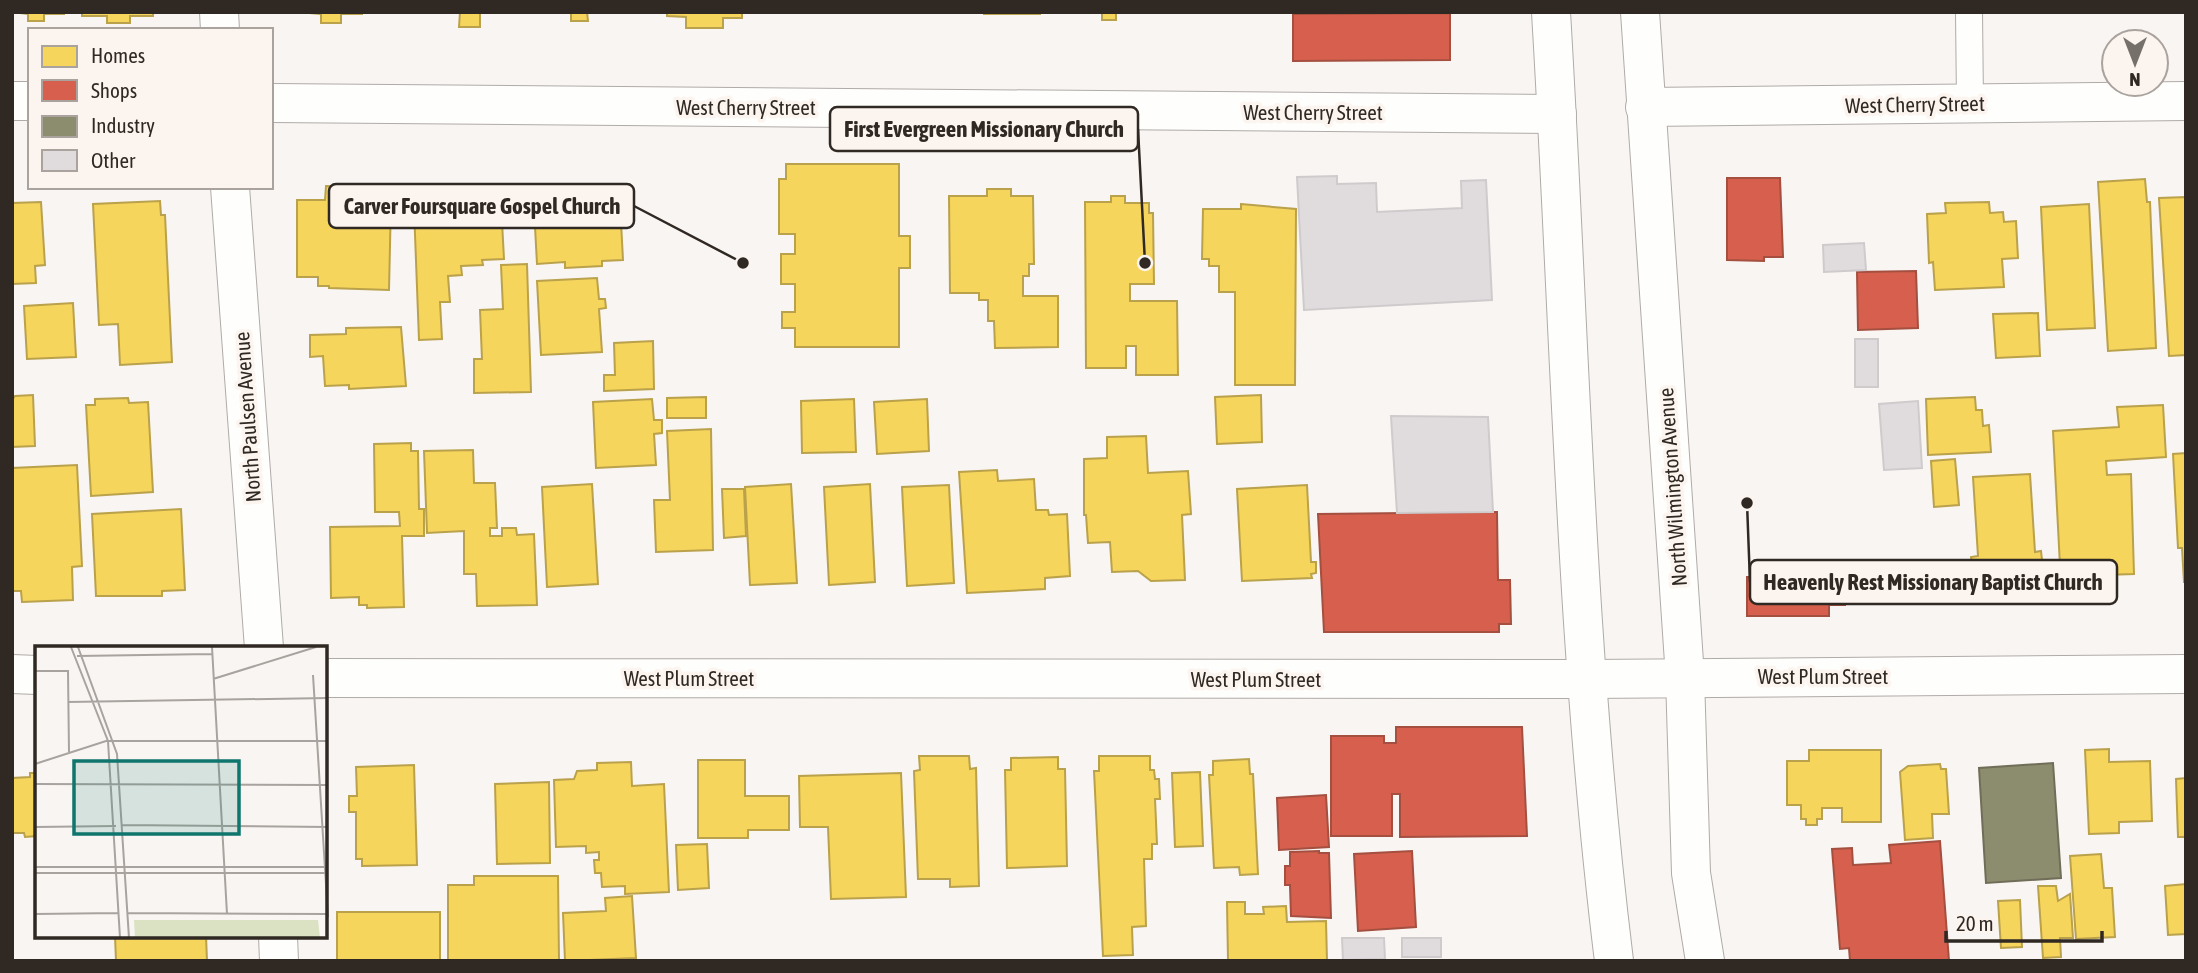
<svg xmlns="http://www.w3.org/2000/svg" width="2198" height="973" font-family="'Asap Condensed',sans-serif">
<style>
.homes{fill:#f6d55c;stroke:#baa14b;stroke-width:2}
.shops{fill:#d6604d;stroke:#a44f40;stroke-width:2}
.industry{fill:#8c8c6e;stroke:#706e58;stroke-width:2}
.building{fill:#e0dcde;stroke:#cfcbcd;stroke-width:2}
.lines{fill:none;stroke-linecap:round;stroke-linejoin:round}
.lane-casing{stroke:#b0aba8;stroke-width:28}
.street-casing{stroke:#b0aba8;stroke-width:40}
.secondary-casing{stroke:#b0aba8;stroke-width:40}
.lane{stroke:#fefefd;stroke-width:26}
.street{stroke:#fefefd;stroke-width:38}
.secondary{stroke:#fefefd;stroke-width:38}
.labels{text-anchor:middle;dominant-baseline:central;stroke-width:7;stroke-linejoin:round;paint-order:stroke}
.street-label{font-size:21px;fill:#2f2823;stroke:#fcf4ef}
.inset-road{fill:none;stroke:#a8a39f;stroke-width:2}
.view{fill:#0f766e;fill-opacity:0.15;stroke:#0f766e;stroke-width:3.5}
.inset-edge{fill:none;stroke:#2f2823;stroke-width:3.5}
.leader{fill:none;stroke:#2f2823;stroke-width:2.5}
.callout-dot{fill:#2f2823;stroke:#fcf4ef;stroke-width:2.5}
.callout{fill:#fcf4ef;stroke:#2f2823;stroke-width:2.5}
.callout-label{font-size:23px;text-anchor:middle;font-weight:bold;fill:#2f2823}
</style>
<rect width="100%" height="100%" fill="#f9f5f2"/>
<g class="homes">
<path d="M12 12H64V14H44V21H28V14Z"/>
<path d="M82 12H153V16H130V23H107V16H82Z"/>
<path d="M297 12H362V14H341V23H321V14Z"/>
<path d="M460 12H480V27H459Z"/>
<path d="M571 12H587L588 21H571Z"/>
<path d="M667 12H742V18H723V28H686V17L667 16Z"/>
<rect x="984" y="12" width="56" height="2"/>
<path d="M1089 12H1143V13H1116V20H1102V13Z"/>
<path d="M786 164H899V236H910V268H899V347H795V328H782V312H795V284H781V254H795V234H779V179H786Z"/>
<path d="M2145 179 2147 202H2150L2156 348 2108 351 2098 182Z"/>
<path d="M326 186 376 188V201H391L389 290 329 288V286H318V277H297V200H325Z"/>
<path d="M987 189H1011V196H1033L1034 264H1029V276H1023V296H1058V347L995 348 994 321H988V300H979V293H950L949 196H987Z"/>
<path d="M469 195 470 205 501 203 504 259 482 260 483 265 461 266 462 275 448 276 450 302H440L442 339 419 340 414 208 454 205 453 196Z"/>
<path d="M1111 196H1125V203H1149V213H1153L1154 284H1130V301H1177L1178 375H1136V346H1126V368H1086L1085 202H1111Z"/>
<path d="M2186 197V355L2169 356 2159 198Z"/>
<path d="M589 198V204L620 203 623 260 602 261V266L565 268V262L537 264 534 208 574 205V199Z"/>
<path d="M160 201 161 215H165L172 362 120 365 118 324 99 325 93 204Z"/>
<path d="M41 202 45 265 35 266 36 283 12 284V203Z"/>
<path d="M1989 202 1990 213 2003 212 2004 222 2016 221 2018 258 2002 259 2004 287 1935 290 1933 262 1929 263 1927 214 1946 213 1945 203Z"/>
<path d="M1241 204 1296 209 1295 385H1235V292H1219V266H1209V259H1202L1203 209H1241Z"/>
<path d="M2089 204 2095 328 2047 330 2041 207Z"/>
<path d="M527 264 531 392 474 393V359H482L480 310 503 309 501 265Z"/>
<path d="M597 278 599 299H605L606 308 599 309 602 352 541 355 537 281Z"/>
<path d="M73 303 76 357 27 359 24 306Z"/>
<path d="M2038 313 2040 356 1996 358 1993 314Z"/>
<path d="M401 327 406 386 349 389V385L325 386 323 356 310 357V335L346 334V328Z"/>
<path d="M653 341 654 389 604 391V375H615L614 343Z"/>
<path d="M33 395 35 446 12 447V400L15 396Z"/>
<path d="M1261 395 1262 442 1217 444 1215 397Z"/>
<path d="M706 397V418H667V398Z"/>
<path d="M1975 397 1976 410H1982L1983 426 1989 425 1991 452 1928 455 1926 399Z"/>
<path d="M128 398 129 403 148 402 153 492 91 496 86 405H95V399Z"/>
<path d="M652 399 654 420H662V433L654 434 656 465 596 468 593 402Z"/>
<path d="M854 399 856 452 802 453 801 401Z"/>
<path d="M927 399 929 451 877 454 874 402Z"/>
<path d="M2163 405 2166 457 2106 461 2107 475 2131 474 2134 574 2103 575 2104 583 2061 585 2053 431 2119 427 2117 407Z"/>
<path d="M711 429 713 550 656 552 654 500H670L667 431Z"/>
<path d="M1146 436 1148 473 1188 471 1191 514 1182 515 1185 580 1151 581 1138 571 1112 572 1110 542 1088 543 1086 515H1084V459L1107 458V437Z"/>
<path d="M411 443V451H418L419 509H424V536H402L404 607 367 608V605H359V597L331 598 330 527 400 526 399 512H375L374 444Z"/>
<path d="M473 450 474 483H495L497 528H490V536H502V528H516L517 535 534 534 537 605 477 606 476 574H464V531L427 533 424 451Z"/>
<path d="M2186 453V582H2184L2182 548H2178L2173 454Z"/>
<path d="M1955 459 1959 505 1934 507 1931 461Z"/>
<path d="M77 465 82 566 72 567 73 600 22 602 21 591H12V468Z"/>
<path d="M997 470 998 481 1034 479 1036 510H1048L1049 515 1067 514 1070 576 1045 578V589L967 593 959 472Z"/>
<path d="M2030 474 2035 552 2041 551 2043 569 1973 574 1971 557 1978 556 1973 477Z"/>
<path d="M592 484 598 584 547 587 542 487Z"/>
<path d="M791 484 797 583 750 585 745 487Z"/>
<path d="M870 484 875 582 829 585 824 487Z"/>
<path d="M949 485 954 583 907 586 902 487Z"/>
<path d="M1307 485 1311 562H1316V573L1311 574 1312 578 1242 581 1237 489Z"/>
<path d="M722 489H744L746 536 724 538Z"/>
<path d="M181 509 185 590 162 591V596H96L92 514Z"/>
<path d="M2109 749V762L2150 761 2152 821 2119 822V833L2089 834 2085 750Z"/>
<path d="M1809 750H1881V822H1842V808H1822V819H1817V825H1806V819H1801V805H1787V761H1809Z"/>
<path d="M919 756H969L970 769 976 768 979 886 950 887V879H918L914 771 920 770Z"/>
<path d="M1099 756H1150V770H1154L1155 779H1159L1160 799H1155L1157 844H1152V859H1144L1146 926 1132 927 1133 955 1103 956 1094 771H1099Z"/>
<path d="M1058 757V769H1065L1067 866 1007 868 1005 770H1011V758Z"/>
<path d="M1249 759 1250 774H1253L1258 874 1240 875 1239 867 1214 868 1209 775H1213V761Z"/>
<path d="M698 760H745V796H789V830H748V838H698Z"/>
<path d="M631 762 632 786 664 784 669 892 625 894V886L602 887 601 873H595L594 860H599V852L586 853V846L556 847 554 780 574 779 577 771 597 770V763Z"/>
<path d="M1940 764 1941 769H1946L1949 814H1932L1933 838 1905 840 1900 772 1908 766Z"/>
<path d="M414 765 417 865 362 866V859H356V812H349V796H357L356 767Z"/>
<path d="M1200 772 1203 846 1175 847 1172 773Z"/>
<path d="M30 773H37V836L25 837 24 833H12V778L30 777Z"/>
<path d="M901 773 906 897 831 899 828 827H800L799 776Z"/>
<path d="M2186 778V837H2178L2176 779Z"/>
<path d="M549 782 550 863 497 864 495 784Z"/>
<path d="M707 844 709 888 678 890 676 845Z"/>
<path d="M2101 854 2104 888H2112L2115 937 2076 939 2070 856Z"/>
<path d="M474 876H558L559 961H448V885H474Z"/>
<path d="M2186 884V934L2168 935 2165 886Z"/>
<path d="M2038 886H2056L2058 901 2070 894 2073 938H2060L2061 957 2043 958Z"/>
<path d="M632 896 636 958 565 961 563 913 606 911 605 898Z"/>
<path d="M2020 900 2022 947 2001 948 1998 901Z"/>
<path d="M1227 902H1245V914H1264L1263 907 1286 906 1287 922 1326 921 1327 961H1228Z"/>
<rect x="337" y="912" width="103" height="49"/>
<path d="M115 936H206L207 961H116Z"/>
</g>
<g class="shops">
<path d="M1450 13V60L1293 61V14Z"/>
<path d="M1727 178H1780L1783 257H1764V261L1727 260Z"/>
<path d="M1916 271 1918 328 1858 330 1857 272Z"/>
<path d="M1497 512 1498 580H1510L1511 624H1499V632H1324L1318 514Z"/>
<path d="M1844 576 1845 605H1829V616H1747V577Z"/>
<path d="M1396 727H1522L1527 836 1400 837V794H1392V836H1331V736H1384V743H1396Z"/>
<path d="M1326 795 1329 847 1279 850 1277 798Z"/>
<path d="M1940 841 1949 961H1850L1849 948 1840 949 1832 849 1852 848 1853 865 1891 863 1889 845Z"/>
<path d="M1319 851V853H1329L1331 918 1291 916 1290 885H1285V866H1290V852Z"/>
<path d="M1412 851 1416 927 1358 931 1354 854Z"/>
</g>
<path class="industry" d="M2053 763 2061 878 1986 883 1979 768Z"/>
<g class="building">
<path d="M1337 176V184L1376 183 1377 212 1462 208 1461 181 1486 180 1492 300 1304 310 1297 177Z"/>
<path d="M1864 243 1866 270 1824 272 1823 245Z"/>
<rect x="1855" y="339" width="23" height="48"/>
<path d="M1918 401 1922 468 1884 470 1879 404Z"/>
<path d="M1391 416 1488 417 1493 512 1397 513Z"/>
<path d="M1342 938H1384L1385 959 1343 960Z"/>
<rect x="1402" y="938" width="39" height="19"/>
</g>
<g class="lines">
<defs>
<path id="lane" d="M1969 12 1970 103"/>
<g id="street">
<path d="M219 12 220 30"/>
<path d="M12 101H30"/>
<path d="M271 103 1557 114"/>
<path d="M1645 107 2186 101"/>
<path d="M230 187 264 648"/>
<path d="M12 674 37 675"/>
<path d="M326 678 1588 679 2186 674"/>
<path d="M278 936 279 961"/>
</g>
<g id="secondary">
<path d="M1551 12C1570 328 1575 646 1614 961"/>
<path d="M1640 12 1685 677 1691 873 1705 961"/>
</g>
</defs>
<use href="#lane" class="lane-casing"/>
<use href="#street" class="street-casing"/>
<use href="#secondary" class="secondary-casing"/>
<use href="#lane" class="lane"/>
<use href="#street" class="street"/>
<use href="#secondary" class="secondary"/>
</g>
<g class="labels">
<g class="street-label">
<text transform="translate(1915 104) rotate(-1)">West Cherry Street</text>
<text x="746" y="107">West Cherry Street</text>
<text x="1313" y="112">West Cherry Street</text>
<text transform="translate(247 417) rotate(-94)">North Paulsen Avenue</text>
<text transform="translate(1672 487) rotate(-94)">North Wilmington Avenue</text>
<text x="1823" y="676">West Plum Street</text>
<text x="689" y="678">West Plum Street</text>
<text x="1256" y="679">West Plum Street</text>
</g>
</g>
<g transform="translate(35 646)">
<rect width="292" height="292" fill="#f9f5f2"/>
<path d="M99 274H283L285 292H100Z" fill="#dae2c3"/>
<path class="inset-road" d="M36 1 73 95 85 292M43 1 82 108 94 292M177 1 192 268M42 10 177 8M0 25H33L34 106M278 29 293 271M178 33 281 1M33 56 293 52M0 118 71 95H293M0 138 293 139M87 179 293 181M0 181 81 180M0 221H293M0 227H293M92 267 293 268M0 268 84 267"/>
<path class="view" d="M39 115H204V188H39Z"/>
<rect width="292" height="292" class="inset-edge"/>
</g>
<path class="leader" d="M1145 263L1138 129M743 263L634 206M1747 503L1750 582"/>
<g class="callout-dot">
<circle cx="1145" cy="263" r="7"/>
<circle cx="743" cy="263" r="7"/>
<circle cx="1747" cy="503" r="7"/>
</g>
<g class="callout">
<rect x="830" y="107" width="308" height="44" rx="7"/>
<rect x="329" y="184" width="305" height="44" rx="7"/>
<rect x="1750" y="560" width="367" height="44" rx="7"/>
</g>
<g class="callout-label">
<text x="984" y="137">First Evergreen Missionary Church</text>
<text x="482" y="214">Carver Foursquare Gospel Church</text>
<text x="1933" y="590">Heavenly Rest Missionary Baptist Church</text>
</g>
<rect width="2198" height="973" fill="none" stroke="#2f2823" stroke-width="28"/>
<rect x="28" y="28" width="245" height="161" fill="#fcf4ef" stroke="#aaa29d" stroke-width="2"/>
<rect x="42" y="46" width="35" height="21" fill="#f6d55c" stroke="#aaa29d" stroke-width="2"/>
<text x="91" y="63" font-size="21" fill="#2f2823">Homes</text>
<rect x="42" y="80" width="35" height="21" fill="#d6604d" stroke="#aaa29d" stroke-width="2"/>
<text x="91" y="98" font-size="21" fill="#2f2823">Shops</text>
<rect x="42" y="116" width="35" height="21" fill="#8c8c6e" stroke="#aaa29d" stroke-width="2"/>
<text x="91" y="133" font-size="21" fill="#2f2823">Industry</text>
<rect x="42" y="150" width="35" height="21" fill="#e0dcde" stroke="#aaa29d" stroke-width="2"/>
<text x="91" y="168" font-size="21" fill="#2f2823">Other</text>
<g transform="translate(2135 63) rotate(180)"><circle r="33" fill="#fcf4ef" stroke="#aaa29d" stroke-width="2"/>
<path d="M0-5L12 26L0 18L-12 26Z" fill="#76706b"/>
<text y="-10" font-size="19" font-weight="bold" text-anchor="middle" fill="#2f2823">N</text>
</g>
<path d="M1946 931v10h156v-10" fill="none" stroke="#2f2823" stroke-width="3.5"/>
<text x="1956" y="931" font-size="21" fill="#2f2823" stroke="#fcf4ef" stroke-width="5" paint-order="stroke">20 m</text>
</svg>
